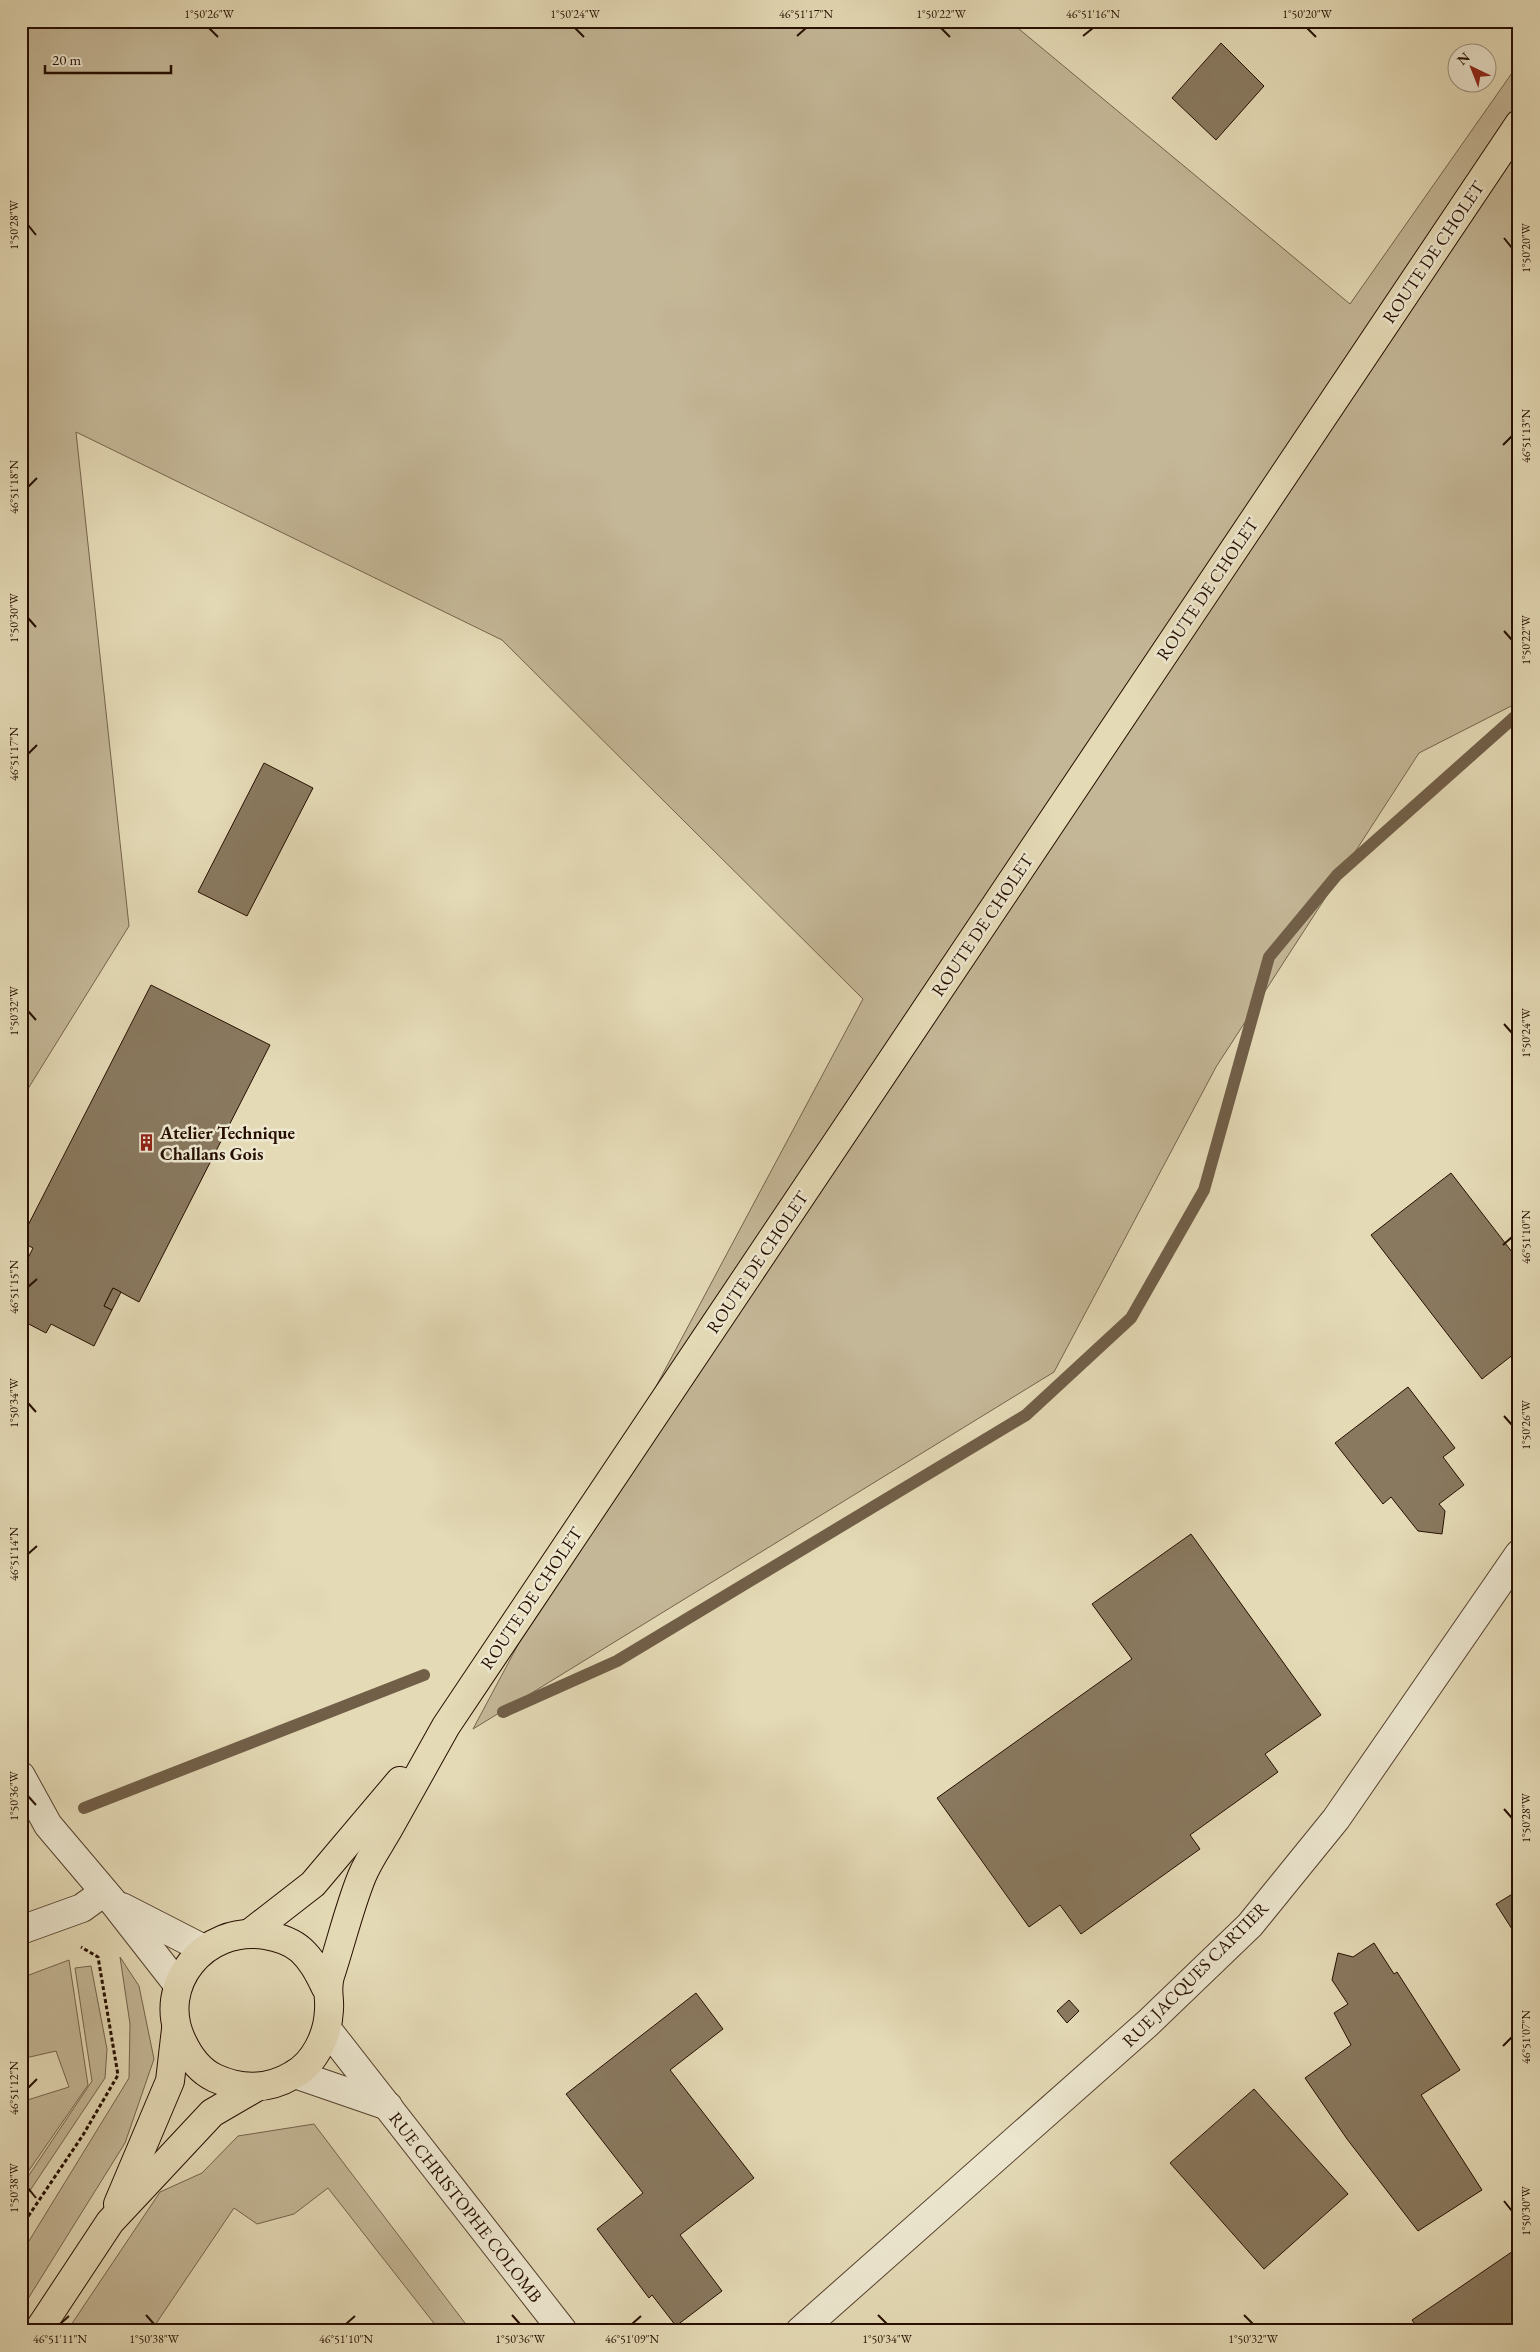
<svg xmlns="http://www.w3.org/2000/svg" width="1540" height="2352" font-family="'EB Garamond',serif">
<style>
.green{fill:#c4b797;stroke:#75634c}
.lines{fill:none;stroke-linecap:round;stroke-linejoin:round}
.stream{stroke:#715f48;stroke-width:12}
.building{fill:#89795f;stroke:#260f00}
.minor-casing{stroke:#56422e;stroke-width:30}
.major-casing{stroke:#260f00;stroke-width:30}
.path{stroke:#260f00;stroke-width:3;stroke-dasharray:4 2.5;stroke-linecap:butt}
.minor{stroke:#ede7d0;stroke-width:28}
.major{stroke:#e4dab6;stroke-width:28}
.ticks{fill:none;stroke:#260f00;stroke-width:2}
.labels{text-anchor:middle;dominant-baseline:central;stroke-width:5;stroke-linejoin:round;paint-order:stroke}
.street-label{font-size:18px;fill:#260f00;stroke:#ede7d0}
.poi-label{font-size:18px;font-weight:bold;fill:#260f00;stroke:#ede7d0;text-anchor:start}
.neatline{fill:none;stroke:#260f00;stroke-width:2}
.ticks-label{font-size:12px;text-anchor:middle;fill:#260f00}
</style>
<rect width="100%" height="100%" fill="#e4dab6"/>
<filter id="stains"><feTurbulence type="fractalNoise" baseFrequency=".004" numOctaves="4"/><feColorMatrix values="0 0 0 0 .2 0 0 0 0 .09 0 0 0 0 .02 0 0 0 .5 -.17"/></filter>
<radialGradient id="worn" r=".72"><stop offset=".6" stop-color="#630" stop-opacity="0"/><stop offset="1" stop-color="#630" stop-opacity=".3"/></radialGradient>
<g class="green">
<path d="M21 21H1014L1013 24 1350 304 1519 63V702L1419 753 1216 1067 1054 1372 473 1729 863 999 502 640 76 432 129 926 21 1100Z"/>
<path d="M120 1957 139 1986 154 2059 125 2143 21 2310V2254L129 2078 130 2024Z"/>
<path d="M69 1960 88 2085 21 2182V2102L69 2087 56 2051 21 2059V1978Z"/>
<path d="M91 1966 107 2049 105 2078 21 2204V2187L92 2081 75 1968Z"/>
<path d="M314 2124 471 2331H440L328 2188 294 2214 257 2224 234 2208 151 2331H67L160 2192 202 2173 238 2136Z"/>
</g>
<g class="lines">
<g class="stream">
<path d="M503 1712 617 1661 1026 1415 1131 1318 1204 1190 1269 957 1337 875 1519 713"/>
<path d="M84 1808 424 1675"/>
</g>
</g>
<g class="building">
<path d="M1221 43 1264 86 1216 140 1172 98Z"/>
<path d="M264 763 313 788 247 916 198 892Z"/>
<path d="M151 985 270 1045 139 1302 113 1288 104 1306 112 1310 94 1346 51 1324 46 1333 21 1320V1272L33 1248 21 1242V1239Z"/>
<path d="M1451 1173 1519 1261V1350L1482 1379 1371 1235Z"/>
<path d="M113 1288 121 1292 112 1310 104 1306Z"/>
<path d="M1408 1387 1455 1448 1443 1457 1464 1485 1439 1504 1445 1511 1442 1534 1418 1531 1391 1497 1383 1504 1335 1443Z"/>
<path d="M1191 1534 1321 1715 1265 1754 1278 1772 1190 1835 1200 1849 1081 1934 1060 1905 1029 1927 937 1798 1132 1659 1092 1604Z"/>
<path d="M1519 1890V1940L1496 1904Z"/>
<path d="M1374 1943 1394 1974 1397 1972 1460 2070 1421 2095 1482 2190 1418 2231 1347 2139 1305 2078 1351 2045 1334 2013 1348 2004 1332 1980 1338 1953 1353 1957Z"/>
<path d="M696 1993 723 2029 670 2070 754 2178 680 2235 722 2291 676 2326 652 2295 649 2298 597 2229 643 2193 566 2094Z"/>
<path d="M1069 2000 1079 2011 1067 2023 1057 2011Z"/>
<path d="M1254 2089 1348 2194 1264 2269 1170 2163Z"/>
<path d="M1519 2247V2331H1420L1412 2320Z"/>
</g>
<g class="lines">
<defs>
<g id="minor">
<path d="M21 1776 48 1825 114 1903 178 1985"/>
<path d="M122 1907 204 1949"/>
<path d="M21 1930 82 1908 104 1892"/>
<path d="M327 2029 563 2331"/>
<path d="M295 2074 388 2106"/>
<path d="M800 2331 1148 2023 1250 1925 1336 1819 1519 1554"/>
</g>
<g id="major">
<path d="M250 1933 313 1884 400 1781"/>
<path d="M326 1988C319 1974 313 1961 301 1950 292 1942 277 1937 265 1935 205 1925 155 1985 182 2041 189 2056 200 2071 215 2078 241 2090 268 2090 293 2075 315 2063 328 2035 329 2010 330 1996 326 1990 330 1976 341 1943 349 1908 362 1876 369 1859 380 1844 389 1828 408 1794 427 1760 446 1726L1519 124"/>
<path d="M118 2204 170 2081 176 2029"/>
<path d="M38 2331 110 2222 212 2113 255 2088"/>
</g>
</defs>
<use href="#minor" class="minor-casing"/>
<use href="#major" class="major-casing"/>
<path class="path" d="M21 2227 83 2135 118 2075 98 1957 81 1947"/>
<use href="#minor" class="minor"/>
<use href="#major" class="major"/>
</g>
<path class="ticks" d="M209 28 218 37M575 28 584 37M941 28 950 37M1307 28 1316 37M797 36 806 28M1083 36 1093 28M28 225 36 235M1504 238 1512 248M1503 445 1512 436M28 487 37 478M28 618 36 627M1504 631 1512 640M28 754 37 745M28 1011 36 1020M1504 1024 1512 1033M1503 1245 1512 1237M28 1287 37 1279M28 1403 36 1412M1504 1416 1512 1425M28 1554 37 1546M28 1796 36 1805M1504 1809 1512 1818M1503 2046 1512 2037M28 2088 37 2079M28 2188 36 2198M1504 2201 1512 2211M146 2315 154 2324M512 2315 520 2324M878 2315 887 2324M1244 2315 1253 2324M60 2324 69 2316M346 2324 355 2316M632 2324 641 2316"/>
<defs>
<symbol id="building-bare" viewBox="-9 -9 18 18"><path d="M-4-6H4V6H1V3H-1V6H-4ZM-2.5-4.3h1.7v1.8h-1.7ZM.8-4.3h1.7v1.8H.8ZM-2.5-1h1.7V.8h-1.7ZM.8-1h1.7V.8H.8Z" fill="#8f2418" stroke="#ede7d0" stroke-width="2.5" paint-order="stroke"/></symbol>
</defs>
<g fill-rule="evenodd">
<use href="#building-bare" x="134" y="1130" width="25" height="25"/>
</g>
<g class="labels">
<g class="street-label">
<text transform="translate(1433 252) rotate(-56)">ROUTE DE CHOLET</text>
<text transform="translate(1207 589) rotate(-56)">ROUTE DE CHOLET</text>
<text transform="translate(982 925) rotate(-56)">ROUTE DE CHOLET</text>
<text transform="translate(757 1262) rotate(-56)">ROUTE DE CHOLET</text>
<text transform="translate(531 1598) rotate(-56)">ROUTE DE CHOLET</text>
<text transform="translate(1195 1974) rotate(-45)">RUE JACQUES CARTIER</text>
<text transform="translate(466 2207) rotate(52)">RUE CHRISTOPHE COLOMB</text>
</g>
<g class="poi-label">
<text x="160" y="1132">Atelier Technique<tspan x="160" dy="21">Challans Gois</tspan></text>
</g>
</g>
<rect width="1540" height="2352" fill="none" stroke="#e4dab6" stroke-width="55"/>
<g transform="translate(1472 68) rotate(317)"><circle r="24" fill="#ede7d0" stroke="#9d917d"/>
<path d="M0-4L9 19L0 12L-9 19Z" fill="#8f2418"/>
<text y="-8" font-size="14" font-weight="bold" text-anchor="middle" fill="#260f00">N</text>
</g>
<path d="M45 65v8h126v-8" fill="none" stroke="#260f00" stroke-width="2.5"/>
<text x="52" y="65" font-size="15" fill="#260f00" stroke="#ede7d0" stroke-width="4" paint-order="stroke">20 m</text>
<rect x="28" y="28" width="1484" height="2296" class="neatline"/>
<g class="ticks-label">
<text x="209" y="18">1°50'26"W</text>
<text x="575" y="18">1°50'24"W</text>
<text x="806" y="18">46°51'17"N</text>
<text x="941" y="18">1°50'22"W</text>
<text x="1093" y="18">46°51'16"N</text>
<text x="1307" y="18">1°50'20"W</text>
<text transform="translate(14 225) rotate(-90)" y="4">1°50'28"W</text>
<text transform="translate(1526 248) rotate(-90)" y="4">1°50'20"W</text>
<text transform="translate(1526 436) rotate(-90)" y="4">46°51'13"N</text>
<text transform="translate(14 487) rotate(-90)" y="4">46°51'18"N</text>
<text transform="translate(14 618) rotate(-90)" y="4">1°50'30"W</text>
<text transform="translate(1526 640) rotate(-90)" y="4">1°50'22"W</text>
<text transform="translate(14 754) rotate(-90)" y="4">46°51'17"N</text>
<text transform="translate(14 1011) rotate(-90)" y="4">1°50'32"W</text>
<text transform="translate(1526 1033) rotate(-90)" y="4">1°50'24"W</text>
<text transform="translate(1526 1237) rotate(-90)" y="4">46°51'10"N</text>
<text transform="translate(14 1287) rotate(-90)" y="4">46°51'15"N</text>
<text transform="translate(14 1403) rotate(-90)" y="4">1°50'34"W</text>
<text transform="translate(1526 1425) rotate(-90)" y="4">1°50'26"W</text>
<text transform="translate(14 1554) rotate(-90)" y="4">46°51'14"N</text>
<text transform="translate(14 1796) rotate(-90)" y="4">1°50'36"W</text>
<text transform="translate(1526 1818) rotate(-90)" y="4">1°50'28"W</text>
<text transform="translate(1526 2037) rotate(-90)" y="4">46°51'07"N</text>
<text transform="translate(14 2088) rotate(-90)" y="4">46°51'12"N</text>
<text transform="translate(14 2188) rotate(-90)" y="4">1°50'38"W</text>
<text transform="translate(1526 2211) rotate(-90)" y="4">1°50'30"W</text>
<text x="60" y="2343">46°51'11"N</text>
<text x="154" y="2343">1°50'38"W</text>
<text x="346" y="2343">46°51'10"N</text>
<text x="520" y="2343">1°50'36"W</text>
<text x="632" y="2343">46°51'09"N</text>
<text x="887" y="2343">1°50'34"W</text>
<text x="1253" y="2343">1°50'32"W</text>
</g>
<rect width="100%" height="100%" filter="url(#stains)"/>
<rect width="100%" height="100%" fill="url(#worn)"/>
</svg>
